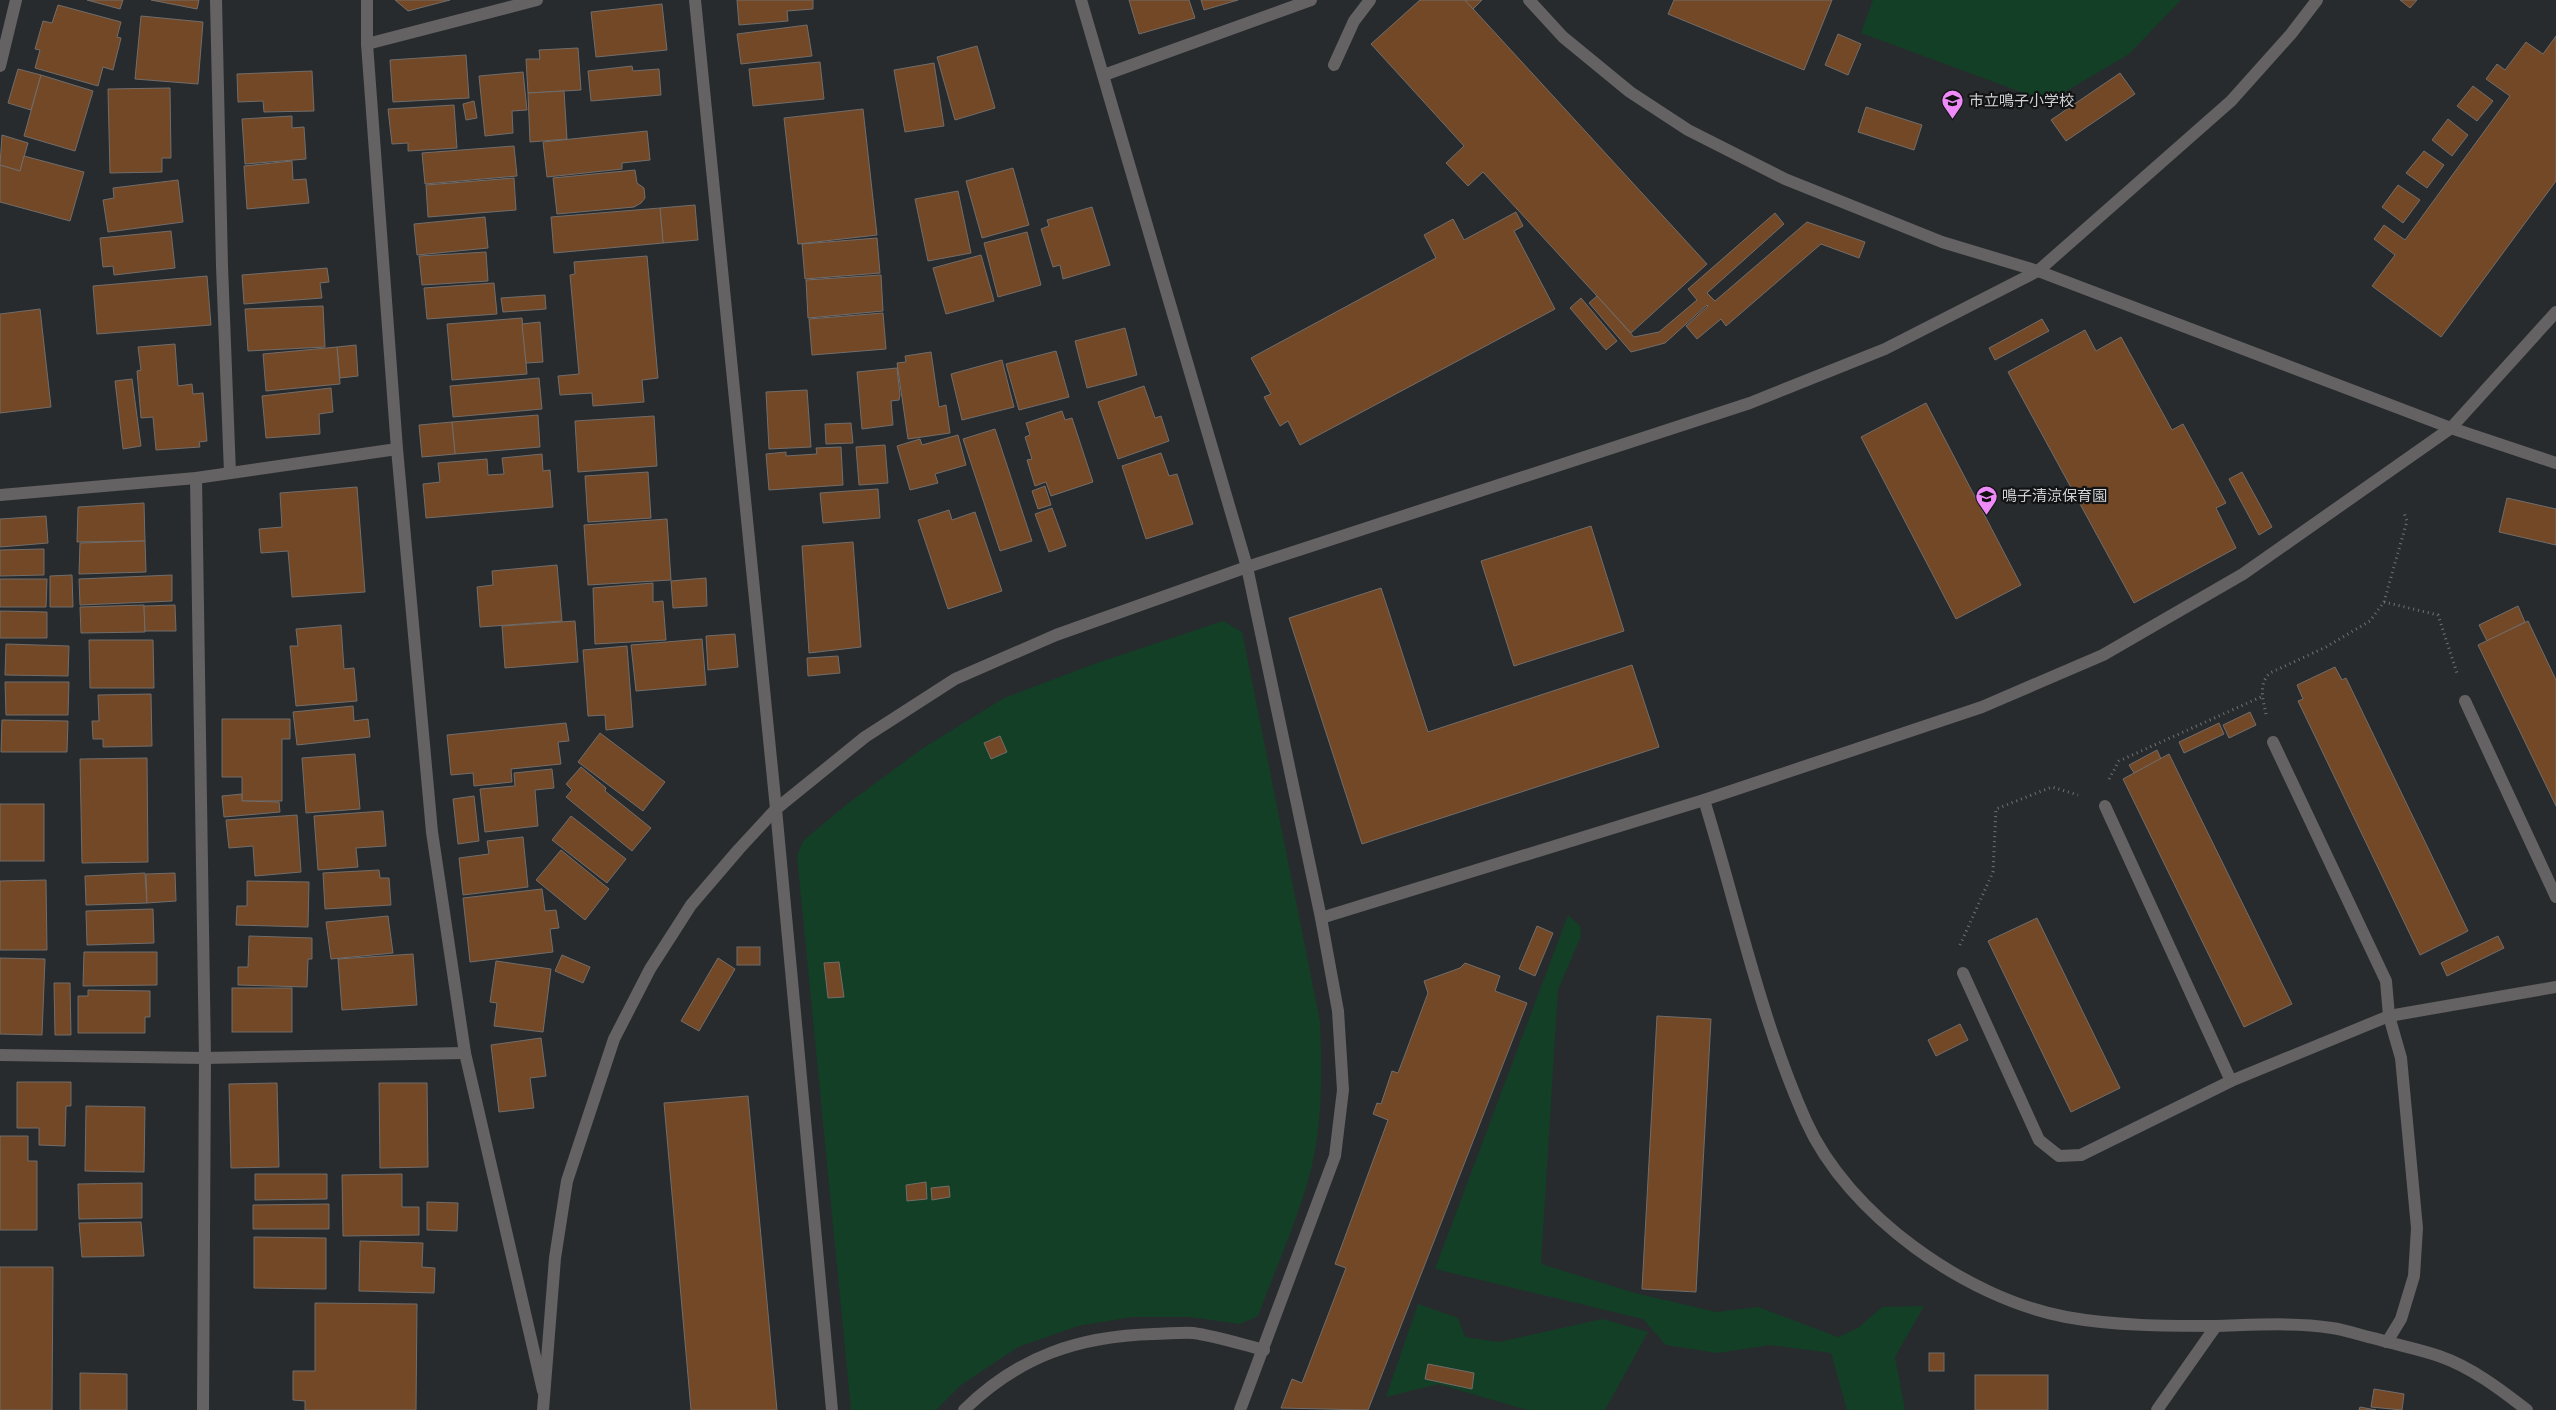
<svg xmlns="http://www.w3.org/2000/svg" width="2556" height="1410" font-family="'DejaVu Sans','Noto Sans JP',sans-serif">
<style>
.green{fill:#133f27}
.building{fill:#734826;stroke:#716d6b}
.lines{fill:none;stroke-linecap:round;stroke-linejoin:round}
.path{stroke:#6f7274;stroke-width:3;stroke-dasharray:1 4;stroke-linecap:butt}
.service{stroke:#646263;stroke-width:12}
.minor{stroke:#646263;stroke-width:12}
.tertiary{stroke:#646263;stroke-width:12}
.labels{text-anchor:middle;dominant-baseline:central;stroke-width:4.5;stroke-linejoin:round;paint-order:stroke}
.poi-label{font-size:15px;fill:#cfd1d3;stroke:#121314;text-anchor:start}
</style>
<rect width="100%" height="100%" fill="#282b2d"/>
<g class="green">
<path d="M1873 0H2181L2129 54 2048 102 1861 33Z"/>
<path d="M1223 621 1242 632 1320 1022C1322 1074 1323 1127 1309 1177 1296 1224 1275 1270 1258 1316L1240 1324 1189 1317H1132L1078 1326 1018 1347 961 1385 936 1410H851L797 856 803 841 847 804 923 748 1004 698 1094 664Z"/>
<path d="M1568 915 1580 926 1581 936 1558 990 1541 1264 1635 1293 1716 1312 1758 1307 1838 1337 1858 1328 1882 1307 1924 1306 1895 1357 1905 1410H1847L1831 1353 1770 1345 1717 1353 1666 1345 1643 1319 1435 1269Z"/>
<path d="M1418 1304 1458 1318 1465 1337 1499 1342 1602 1319 1648 1332 1605 1410H1527L1438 1384 1386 1397Z"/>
</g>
<g class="building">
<path d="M87 0H123L120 9Z"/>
<path d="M151 0H199L197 9Z"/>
<path d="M395 0H450L408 11Z"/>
<path d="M737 0H813V9L787 11 788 21 739 25Z"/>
<path d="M1129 0H1189L1195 18 1139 34Z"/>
<path d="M1201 0H1238L1204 10Z"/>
<path d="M1420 0H1465L1707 264 1631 333 1483 172 1468 186 1446 163 1464 146 1371 44Z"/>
<path d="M1465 0H1482L1473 9Z"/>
<path d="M1674 0H1832L1804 70 1668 14Z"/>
<path d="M2400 0H2417L2410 8Z"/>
<path d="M662 4 667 50 596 57 591 12Z"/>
<path d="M58 5 121 22 117 37 121 38 113 70 103 67 98 86 35 68 40 50 35 49 43 21 52 23Z"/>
<path d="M141 16 203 22 198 84 135 79Z"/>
<path d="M807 25 812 56 741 64 737 34Z"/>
<path d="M1838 34 1861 44 1848 75 1825 65Z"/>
<path d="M2556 36V181L2441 337 2372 286 2395 255 2374 239 2384 225 2405 240 2510 96 2486 79 2497 64 2505 70 2526 42 2543 54Z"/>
<path d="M977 46 995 108 955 120 937 57Z"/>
<path d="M578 48 581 90 528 93 526 59H540L539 50Z"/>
<path d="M466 55 469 98 393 102 390 60Z"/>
<path d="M820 62 824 99 753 106 749 69Z"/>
<path d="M934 63 944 126 905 132 894 70Z"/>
<path d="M632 66 633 71 659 69 661 95 591 101 588 71Z"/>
<path d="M18 69 41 75 31 110 8 103Z"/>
<path d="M312 71 314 111 264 112 263 101 238 102 237 74Z"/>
<path d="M523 72 527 110 512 111 513 133 485 136 479 76Z"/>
<path d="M2120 73 2135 94 2066 141 2051 120Z"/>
<path d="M41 75 93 91 75 151 24 136Z"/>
<path d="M2473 86 2493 101 2477 121 2457 106Z"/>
<path d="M170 88 171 158H162V172L110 173 108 89Z"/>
<path d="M564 91 567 139 530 142 528 93Z"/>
<path d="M474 101 477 118 466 120 463 104Z"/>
<path d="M454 105 457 148 408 151V143L392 144 388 109Z"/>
<path d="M1866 107 1922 125 1914 150 1858 132Z"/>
<path d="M863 109 877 235 798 244 784 118Z"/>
<path d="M292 116V128L304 127 306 159 245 164 242 119Z"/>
<path d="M2448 119 2468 135 2452 156 2432 140Z"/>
<path d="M647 131 650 160 622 163V169L547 177 543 142Z"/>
<path d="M2 135 28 143 20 171 0 165Z"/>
<path d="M514 146 517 176 425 184 422 153Z"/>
<path d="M2424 151 2444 165 2427 188 2406 173Z"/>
<path d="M24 156 84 172 70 221 0 202V165L20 171Z"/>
<path d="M292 161 293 180 306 179 309 203 247 209 244 166Z"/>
<path d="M1013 168 1029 225 982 238 966 181Z"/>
<path d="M635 170 637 183 644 188 645 198 641 203 634 207 557 214 553 178Z"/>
<path d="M514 178 516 210 428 217 426 185Z"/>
<path d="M178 180 183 222 108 232 103 200 114 198 113 188Z"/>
<path d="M2398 185 2420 200 2403 223 2382 207Z"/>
<path d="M958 191 971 253 928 261 915 199Z"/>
<path d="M695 205 698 240 663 243 660 208Z"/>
<path d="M1092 207 1110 265 1063 279 1060 265 1053 267 1041 229 1049 226 1047 220Z"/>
<path d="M660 208 663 243 554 253 551 217Z"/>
<path d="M1516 212 1523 226 1514 231 1555 309 1300 445 1288 421 1280 426 1264 397 1271 394 1251 358 1436 258 1424 235 1453 219 1464 240Z"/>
<path d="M1775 213 1784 224 1707 293 1715 301 1807 222 1865 242 1859 258 1821 244 1726 326 1721 319 1697 339 1686 326 1708 306 1707 305 1665 343 1631 352 1589 303 1597 296 1634 337 1659 332 1697 300 1688 289Z"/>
<path d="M485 217 488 248 417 255 414 224Z"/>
<path d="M171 231 175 268 114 275 113 266 103 267 100 238Z"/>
<path d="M1027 232 1041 285 998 297 984 243Z"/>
<path d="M877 238 880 273 805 279 802 244Z"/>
<path d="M486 252 488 281 422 285 419 256Z"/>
<path d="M981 255 994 301 946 314 933 268Z"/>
<path d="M647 256 658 378 642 380 644 402 593 406 592 393 560 395 558 376 579 374 570 275 575 274 574 262Z"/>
<path d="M327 268 329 282 320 283 322 298 244 304 242 275Z"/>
<path d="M881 275 883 311 808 318 806 280Z"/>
<path d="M207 276 211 325 97 334 93 286Z"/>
<path d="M494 283 497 314 427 319 424 288Z"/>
<path d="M545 295 546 309 503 312 501 298Z"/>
<path d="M1581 298 1617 341 1606 350 1570 308Z"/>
<path d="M323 306 325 347 248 351 245 309Z"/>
<path d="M40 309 51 407 0 413V314Z"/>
<path d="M883 313 886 349 812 355 809 319Z"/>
<path d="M522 318 527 374 452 380 447 324Z"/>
<path d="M2042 319 2049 331 1995 360 1989 348Z"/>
<path d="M540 322 543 362 526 363 522 324Z"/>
<path d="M1125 328 1137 375 1087 388 1075 341Z"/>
<path d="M2085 330 2096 351 2121 337 2172 430 2183 424 2226 503 2216 508 2236 548 2134 603 2008 372Z"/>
<path d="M175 344 178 386 192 384 193 394 203 393 207 441 199 442 200 447 156 450 153 417 141 418 137 371 141 370 138 347Z"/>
<path d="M356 345 358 376 340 378 337 347Z"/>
<path d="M337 347 340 384 266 391 263 354Z"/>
<path d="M1056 351 1069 397 1019 410 1006 364Z"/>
<path d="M931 352 939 407 946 405 950 433 908 439 897 363 906 362 905 356Z"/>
<path d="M1002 360 1014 407 962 420 951 374Z"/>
<path d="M897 368 900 395 899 400 891 401 893 425 862 429 857 372Z"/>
<path d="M539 378 542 409 453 417 450 386Z"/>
<path d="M132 379 141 446 123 449 115 381Z"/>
<path d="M1144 386 1155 418 1161 416 1169 441 1118 459 1098 402Z"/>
<path d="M331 388 333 412 319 414 320 434 266 438 262 396Z"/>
<path d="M807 390 811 447 769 449 766 392Z"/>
<path d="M1926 403 2021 585 1956 619 1861 437Z"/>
<path d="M1062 411 1065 420 1072 418 1093 482 1051 496 1046 482 1035 486 1027 460 1032 459 1025 437 1030 435 1026 423Z"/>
<path d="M538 415 540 447 455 454 452 422Z"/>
<path d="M654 416 657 466 578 472 575 421Z"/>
<path d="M452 422 455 454 422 457 419 425Z"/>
<path d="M851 423 853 443 826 444 825 424Z"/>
<path d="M995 429 1032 541 1000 551 963 439Z"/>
<path d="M958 435 966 465 935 474 938 483 910 490 897 446 920 439 922 445Z"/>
<path d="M885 445 888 483 859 485 856 447Z"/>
<path d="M841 447 843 485 769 490 766 454 786 452V456L817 454 816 448Z"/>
<path d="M1161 453 1169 476 1177 474 1193 524 1146 539 1122 466Z"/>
<path d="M542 454 543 471 550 470 553 507 426 518 423 484 440 482 438 463 487 459 488 475 504 474 502 458Z"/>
<path d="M648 472 651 518 588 522 585 476Z"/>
<path d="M2242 472 2272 527 2259 535 2229 479Z"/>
<path d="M1045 486 1051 505 1038 509 1032 491Z"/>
<path d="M357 487 365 592 292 597 288 551 261 553 259 529 282 527 280 493Z"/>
<path d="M878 489 880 518 823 523 820 493Z"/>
<path d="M2507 498 2556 509V545L2499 532Z"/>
<path d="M144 503 145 541 77 542 78 507Z"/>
<path d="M1052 508 1066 546 1049 552 1035 514Z"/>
<path d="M949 510 952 520 975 512 1002 591 948 609 918 520Z"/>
<path d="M46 516 48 543 0 547V519Z"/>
<path d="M667 519 671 580 588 585 584 525Z"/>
<path d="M1591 526 1624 631 1514 666 1481 561Z"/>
<path d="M145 541 146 572 79 574 80 543Z"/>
<path d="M853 542 861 647 809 653 802 546Z"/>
<path d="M44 549V575L0 576V550Z"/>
<path d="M557 565 562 621 480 627 477 587 493 585 492 571Z"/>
<path d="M72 575 73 607H50V576Z"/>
<path d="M172 575V601L80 605 79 579Z"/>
<path d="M706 578 707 606 673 608 671 581Z"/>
<path d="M0 579H47L46 607H0Z"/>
<path d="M653 583V602L663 601 666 640 595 644 593 588Z"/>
<path d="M1381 588 1428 732 1632 665 1659 747 1362 844 1289 618Z"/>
<path d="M144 605 145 632 81 633 80 607Z"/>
<path d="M175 605 176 631H145L144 606Z"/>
<path d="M2518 606 2525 622 2487 641 2479 625Z"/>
<path d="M0 611 47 612V638H0Z"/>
<path d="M575 621 578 662 505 668 502 626Z"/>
<path d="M2528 621 2556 680V806L2478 645Z"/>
<path d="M341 625 344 669 354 668 357 701 296 706 290 646H298L296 629Z"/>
<path d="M735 634 738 667 708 670 706 636Z"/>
<path d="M702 639 706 685 636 691 631 645Z"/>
<path d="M89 640H153L154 688H90Z"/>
<path d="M6 644 69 646 68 676 5 675Z"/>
<path d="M627 646 633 727 606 730 605 715 588 716 583 650Z"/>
<path d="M838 656 840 673 808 676 807 658Z"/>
<path d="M2335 667 2342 680 2346 678 2468 931 2420 955 2298 701 2303 699 2297 685Z"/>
<path d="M5 682H69L68 715H6Z"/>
<path d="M151 694 152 746 103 747V739H93L92 721H99L98 695Z"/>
<path d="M353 706 354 721 368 719 370 737 297 745 293 712Z"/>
<path d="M2250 712 2256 725 2229 738 2223 725Z"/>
<path d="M222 719H290V739H282V801H242V777H222Z"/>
<path d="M2 720 68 721 67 752H1Z"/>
<path d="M566 723 569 741 558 742 561 764 511 769 512 782 474 786 473 773 451 775 447 735Z"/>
<path d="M2219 723 2224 734 2184 753 2179 742Z"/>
<path d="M600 733 665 782 643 811 578 762Z"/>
<path d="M1000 736 1007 752 991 759 984 743Z"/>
<path d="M2157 750 2161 759 2134 773 2129 765Z"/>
<path d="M355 754 360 809 306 813 302 758Z"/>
<path d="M2169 754 2292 1004 2244 1027 2123 779Z"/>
<path d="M147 758 148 862 82 863 80 759Z"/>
<path d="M581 767 606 788 605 791 651 828 632 851 566 797 572 790 566 784Z"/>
<path d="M552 769 554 788 535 790 538 826 485 832 480 789 515 786 514 773Z"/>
<path d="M242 794V801L279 802 280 812 224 817 222 796Z"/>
<path d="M474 796 479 841 458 844 453 799Z"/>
<rect x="0" y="804" width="44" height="57"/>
<path d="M383 811 386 846 356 848 358 867 318 870 314 816Z"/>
<path d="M297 815 301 872 255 876 253 846 229 848 226 820Z"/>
<path d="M571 816 626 859 607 883 552 840Z"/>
<path d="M523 837 528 887 463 895 459 858 489 854 487 841Z"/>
<path d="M561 850 609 889 585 920 536 880Z"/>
<path d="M379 870 380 878H389L391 905 325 909 323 873Z"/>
<path d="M145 873 147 903 86 905 85 876Z"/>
<path d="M175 873 176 901 147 903 146 874Z"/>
<path d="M46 880 47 950H0V881Z"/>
<path d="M247 881 309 882 308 927 236 925 237 906H247Z"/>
<path d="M542 889 545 911 556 910 559 928 550 929 553 952 470 962 463 898Z"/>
<path d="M153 909 154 943 87 945 86 911Z"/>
<path d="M388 916 393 953 331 959 326 922Z"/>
<path d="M2037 918 2120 1088 2071 1112 1988 941Z"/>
<path d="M1537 926 1553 933 1535 976 1519 969Z"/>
<path d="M249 936 312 938V959H308L307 987 238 985V967H248Z"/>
<path d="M2498 936 2504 948 2447 976 2441 963Z"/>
<rect x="737" y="947" width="23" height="18"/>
<path d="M84 952H157V985L83 986Z"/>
<path d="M413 954 417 1005 342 1010 338 959Z"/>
<path d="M562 955 590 967 583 983 555 971Z"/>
<path d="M0 958 45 959 42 1035 0 1034Z"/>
<path d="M718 958 735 969 699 1031 681 1021Z"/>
<path d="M496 961 551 969 543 1032 494 1026 497 1003 490 1002Z"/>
<path d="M839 962 844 997 828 998 824 963Z"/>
<path d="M1465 963 1500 976 1495 991 1527 1003 1368 1410 1281 1408 1292 1379 1302 1383 1346 1268 1335 1264 1388 1120 1373 1114 1377 1103 1381 1104 1392 1071 1398 1073 1428 993 1424 981 1460 968Z"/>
<path d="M54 983H70L71 1035H55Z"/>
<rect x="232" y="988" width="60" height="44"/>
<path d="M88 990 150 991V1017H145V1033H78V996H88Z"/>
<path d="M1657 1016 1711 1019 1696 1292 1642 1289Z"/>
<path d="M1960 1024 1968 1040 1936 1056 1928 1040Z"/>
<path d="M541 1038 546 1076 530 1078 534 1108 499 1112 491 1045Z"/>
<path d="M17 1082H71V1106H66L65 1146 39 1145V1128H17Z"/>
<path d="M277 1083 279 1167 231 1168 229 1084Z"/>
<path d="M379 1083H427L428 1167 380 1168Z"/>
<path d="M748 1096 777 1410H691L664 1103Z"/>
<path d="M86 1106 145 1107 144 1172 85 1171Z"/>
<path d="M0 1136H28V1161H37V1230H0Z"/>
<path d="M255 1174H327V1199L255 1200Z"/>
<path d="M402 1174V1207H419V1235L343 1236 342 1175Z"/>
<path d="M926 1182 927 1199 907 1201 906 1185Z"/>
<path d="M142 1183V1218L79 1219 78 1184Z"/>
<path d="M949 1186 950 1197 932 1200 931 1188Z"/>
<path d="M427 1202 458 1203 457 1231 427 1230Z"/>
<path d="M329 1204V1229H253V1205Z"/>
<path d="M141 1222 144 1256 82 1257 79 1223Z"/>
<path d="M254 1237 326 1238V1289L254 1288Z"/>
<path d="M360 1241 423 1243 422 1267 435 1268 434 1293 359 1291Z"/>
<path d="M0 1267H53L52 1410H0Z"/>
<path d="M315 1303 417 1304 416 1410H305V1401L293 1400V1371H315Z"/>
<rect x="1929" y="1353" width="15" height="18"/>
<path d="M1428 1364 1474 1373 1472 1389 1425 1379Z"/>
<path d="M80 1373 127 1374V1410H80Z"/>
<rect x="1975" y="1375" width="73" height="35"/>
<path d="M2374 1389 2404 1394 2402 1410 2371 1407Z"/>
<path d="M2360 1407 2376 1410H2359Z"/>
</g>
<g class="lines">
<g class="path">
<path d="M2384 602 2438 615 2457 673"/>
<path d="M2266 714C2263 700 2258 684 2270 673L2326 647 2370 621 2384 602 2407 521 2404 513"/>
<path d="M2109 779 2119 761 2261 697"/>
<path d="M1960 945 1993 872 1996 809 2052 787 2078 795"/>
</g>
<g class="service">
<path d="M1334 65 1354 21 1370 0"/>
<path d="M2465 701 2556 897"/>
<path d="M2273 742 2386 981 2389 1016 2401 1058 2417 1228 2414 1276 2401 1319 2387 1342"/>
<path d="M2105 806 2231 1081"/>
<path d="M1963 973 2039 1140 2059 1156 2081 1155 2231 1081 2389 1016 2556 987"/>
<path d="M2157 1410 2216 1326"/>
</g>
<g class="minor">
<path d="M216 0 222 266 230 473"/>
<path d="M367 0V44L397 449 432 832 465 1053 543 1391"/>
<path d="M695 0 776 809 832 1410"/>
<path d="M1081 0 1247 567 1321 918 1338 1011 1343 1090 1335 1156 1240 1410"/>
<path d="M1529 0 1563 37 1630 92 1688 130 1785 179 1942 242 2038 271 2451 428 2556 463"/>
<path d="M367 44 537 0"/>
<path d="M0 66 16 0"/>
<path d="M1104 75 1311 0"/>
<path d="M196 478 205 1058 203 1410"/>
<path d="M0 495 196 478 397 449"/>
<path d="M1704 800C1737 906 1760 1018 1806 1121 1848 1215 1966 1298 2066 1317 2116 1326 2165 1326 2216 1326 2254 1325 2294 1322 2332 1328 2347 1330 2362 1336 2377 1339 2397 1345 2419 1349 2439 1356 2471 1367 2500 1389 2527 1410"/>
<path d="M1321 918 1704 800 1982 707 2103 655 2243 574 2451 428 2556 312"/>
<path d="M0 1055 205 1058 465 1053"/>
<path d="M964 1410C1019 1356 1079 1336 1154 1334 1167 1334 1181 1332 1193 1333 1216 1336 1240 1344 1264 1350"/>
</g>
<path class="tertiary" d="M543 1410 555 1258 567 1181 614 1039 650 969 691 905 739 849 776 809 865 737 955 679 1056 635 1247 567 1750 403 1885 349 2038 271 2231 101 2291 34 2317 0"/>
</g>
<defs>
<symbol id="school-pin" viewBox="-11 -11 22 30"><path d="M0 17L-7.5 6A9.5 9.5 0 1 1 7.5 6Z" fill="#ee8bf8" stroke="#121314"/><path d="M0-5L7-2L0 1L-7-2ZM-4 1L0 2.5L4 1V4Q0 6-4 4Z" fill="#111"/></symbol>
</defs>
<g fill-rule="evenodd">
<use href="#school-pin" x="1940" y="88" width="25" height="34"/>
<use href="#school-pin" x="1974" y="484" width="25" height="34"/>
</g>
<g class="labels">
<g class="poi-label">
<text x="1969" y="101">市立鳴子小学校</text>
<text x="2002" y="496">鳴子清涼保育園</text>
</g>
</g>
</svg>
